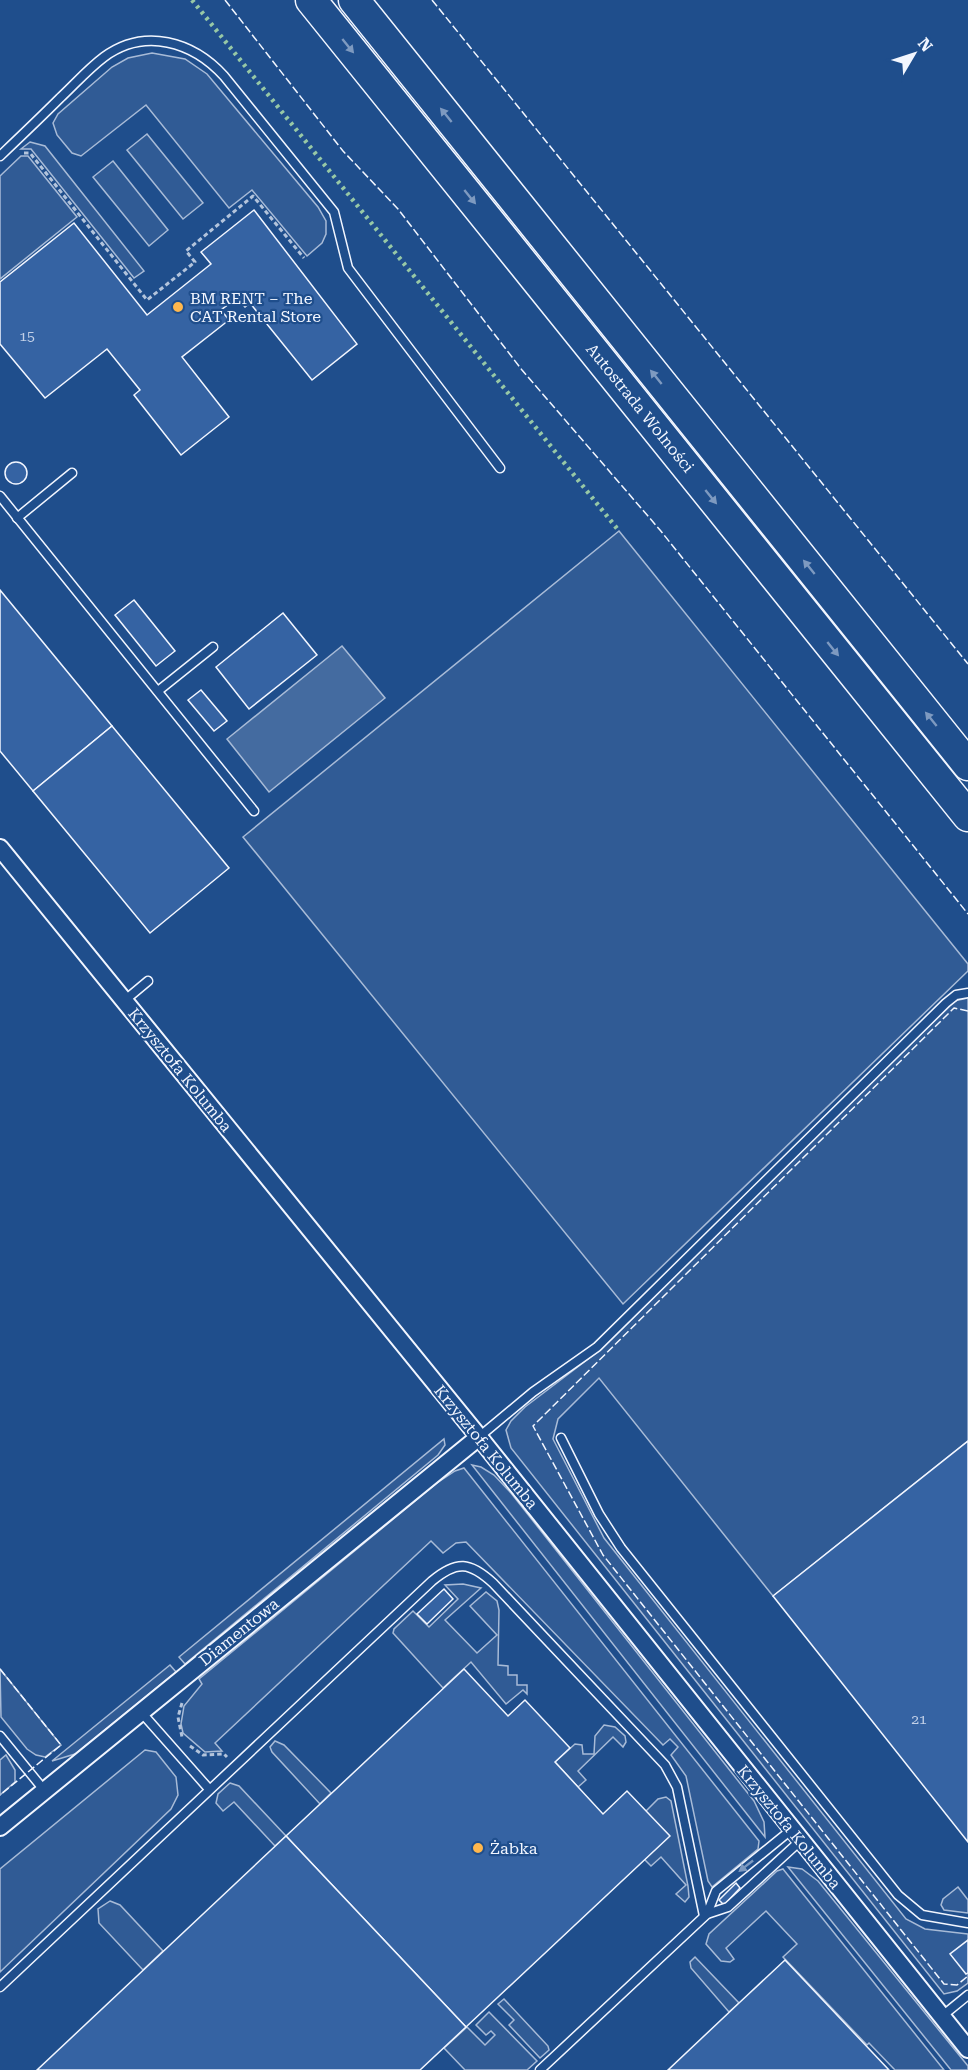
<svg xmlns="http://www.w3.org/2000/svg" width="968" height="2070" font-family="'Roboto Serif',serif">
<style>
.built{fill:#305b95;stroke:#a8bbd7;stroke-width:1.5}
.water{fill:#446ba0;stroke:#a8bbd7;stroke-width:1.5}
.building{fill:#3563a3;stroke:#f2f6ff;stroke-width:1.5}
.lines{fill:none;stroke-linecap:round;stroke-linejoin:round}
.lane-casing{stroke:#f2f6ff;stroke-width:11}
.street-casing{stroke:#f2f6ff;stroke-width:20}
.highway-casing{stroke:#f2f6ff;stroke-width:33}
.path{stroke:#b3c4dc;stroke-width:3;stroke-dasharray:4.5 3;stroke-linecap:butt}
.lane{stroke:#1f4e8c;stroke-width:8}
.street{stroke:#1f4e8c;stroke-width:16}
.highway{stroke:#1f4e8c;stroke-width:30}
.hedge{stroke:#97c8a6;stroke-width:4.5;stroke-dasharray:3 4.5;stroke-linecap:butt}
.fence{stroke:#f2f6ff;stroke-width:1.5;stroke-dasharray:8 3;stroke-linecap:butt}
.oneway{fill:#7e9ac0}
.poi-dot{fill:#ffb74d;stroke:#1f4e8c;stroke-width:2}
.labels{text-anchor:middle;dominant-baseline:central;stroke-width:4.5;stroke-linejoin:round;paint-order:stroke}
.number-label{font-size:14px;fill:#c3d1e8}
.poi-label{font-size:16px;fill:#f2f6ff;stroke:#1f4e8c;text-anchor:start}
.street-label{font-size:16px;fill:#f2f6ff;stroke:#1f4e8c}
</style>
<rect width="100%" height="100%" fill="#1f4e8c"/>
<g class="built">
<path d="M152 53 185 59 207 74 318 207 326 221V234L322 243 307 256 252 190 229 208 146 105 81 156 72 153 57 135 53 123 58 114 112 67 128 58Z"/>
<path d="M147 134 203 203 183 219 127 150Z"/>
<path d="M30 142 45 146 144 271 134 278 31 149H21Z"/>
<path d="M21 156H28L77 217 0 279V176Z"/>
<path d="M113 161 168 230 149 246 93 177Z"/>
<path d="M619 531 968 964V971L623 1304 243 837Z"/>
<path d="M968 998V1441L773 1596 599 1378 558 1419 553 1439 604 1538 906 1919 925 1929 968 1934V1983L957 1991 944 1994 511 1448 506 1430 511 1421 525 1407 600 1350 954 1001Z"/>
<path d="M444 1439 445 1445 438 1455 185 1664 179 1657Z"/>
<path d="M472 1465 481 1467 494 1475 511 1493 754 1801 764 1822 765 1837Z"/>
<path d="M464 1468 759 1841 758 1849 712 1887 708 1881 686 1776 671 1755 678 1747 670 1739 663 1745 466 1542 456 1543 443 1553 431 1541 215 1743 222 1751 205 1752 183 1733 181 1724 184 1706 202 1684 199 1679 437 1483 455 1471Z"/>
<path d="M463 1584 481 1588 445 1620 477 1653 497 1635 470 1606 486 1592 497 1601 499 1610 498 1665 508 1666V1675H517V1685H527V1694L523 1690 506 1704 471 1662 443 1688 393 1633 394 1629 413 1611 429 1627 458 1599 445 1585Z"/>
<path d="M170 1665 176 1672 75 1754 52 1761Z"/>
<path d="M0 1669 61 1745 45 1757 36 1755 27 1749 1 1717Z"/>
<path d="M604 1725 615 1727 625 1736 626 1742 623 1747 613 1737 578 1771 586 1780 578 1787 555 1762 575 1744 582 1745 583 1754H594L595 1736Z"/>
<path d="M275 1741 284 1745 331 1793 320 1804 272 1752 270 1747Z"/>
<path d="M145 1750 156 1752 176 1777 178 1795 171 1809 0 1972V1869Z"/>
<path d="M6 1755 15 1770V1782L0 1795V1760Z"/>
<path d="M230 1783 239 1786 286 1836 275 1846 234 1802 223 1811 216 1803 218 1794Z"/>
<path d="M666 1797 671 1801 688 1886 689 1897 685 1902 676 1894 686 1885 661 1857 651 1866 645 1860 646 1811 658 1799Z"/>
<path d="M788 1867 802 1869 818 1881 968 2066V2070H951Z"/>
<path d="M783 1869 944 2070H895L869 2043 867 2045 783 1957 797 1944 766 1911 726 1948 734 1959 730 1962 721 1961 706 1944 709 1934 777 1871Z"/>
<path d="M958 1887 968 1900V1913L944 1910 941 1905 943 1899Z"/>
<path d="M110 1901 120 1905 163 1951 143 1970 99 1923 98 1909Z"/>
<path d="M695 1957 739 2003 729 2012 691 1968 690 1962Z"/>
<path d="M504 1999 548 2046 549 2050 540 2058 509 2025 514 2020 498 2004Z"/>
<path d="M489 2012 537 2061 527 2070H465L444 2048 467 2027 485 2045 495 2035 491 2031 486 2035 476 2025Z"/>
</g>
<path class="water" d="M342 646 385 698 269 792 227 739Z"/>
<g class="building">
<path d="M254 210 357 344 312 380 250 303 245 307 237 298 221 310 229 320 182 357 229 417 181 455 134 395 140 390 107 349 45 398 0 344V282L74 223 147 315 211 264 201 252Z"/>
<circle cx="16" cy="473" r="11"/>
<path d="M0 590 112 726 33 791 0 751Z"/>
<path d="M134 600 175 651 156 666 115 615Z"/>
<path d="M283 613 317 655 249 709 216 667Z"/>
<path d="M201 690 227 721 214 731 188 700Z"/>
<path d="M112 726 229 868 150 933 33 791Z"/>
<path d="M968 1441V1842L773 1596Z"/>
<path d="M444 1589 453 1599 427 1624 417 1614Z"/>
<path d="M464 1669 508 1716 525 1700 570 1748 555 1762 603 1814 627 1791 670 1836 466 2027 286 1836Z"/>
<path d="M286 1836 466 2027 420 2070H37Z"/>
<path d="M736 1883 740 1888 724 1905 719 1900Z"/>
<path d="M968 1940V1973L966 1974 950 1954Z"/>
<path d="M785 1960 889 2070H668L739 2003Z"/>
</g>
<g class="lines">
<defs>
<g id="lane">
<path d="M0 156C20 137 40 118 60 98 74 85 88 69 104 57 145 27 193 42 224 76L334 212 348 268 500 468"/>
<path d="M0 496 254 811"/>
<path d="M17 518 72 473"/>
<path d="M158 691 213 647"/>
<path d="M124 1001 148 981"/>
<path d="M479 1437 533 1392 597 1347 946 1003 956 995 968 993"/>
<path d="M561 1438 599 1514 621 1548 898 1895 922 1915 968 1923"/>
<path d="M141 1712 209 1789"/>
<path d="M0 1736 44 1790"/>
<path d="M707 1914 728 1907 800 1841"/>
<path d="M0 1987 432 1581C457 1560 470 1562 493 1583L665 1765 677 1787 704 1916"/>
<path d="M941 2017 968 1995"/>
<path d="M540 2070 707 1914 716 1891 791 1830"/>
</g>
<g id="street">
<path d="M0 848 479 1437 968 2049"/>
<path d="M0 1827 479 1437"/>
</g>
<g id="highway">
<path d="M311 0 968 816"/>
<path d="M354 0 968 765"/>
</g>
</defs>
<use href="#lane" class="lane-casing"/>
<use href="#street" class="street-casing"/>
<use href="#highway" class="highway-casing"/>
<g class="path">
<path d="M24 153H30L147 300 195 262 186 251 253 196 304 258"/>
<path d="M182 1703 178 1717 182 1737"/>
<path d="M190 1746 203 1755 224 1754 227 1757"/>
</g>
<use href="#lane" class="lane"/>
<use href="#street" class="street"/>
<use href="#highway" class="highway"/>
<path class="hedge" d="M192 0 619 531"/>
<g class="fence">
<path d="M225 0 343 151 398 209 522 370 660 530 968 914"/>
<path d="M432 0 968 664"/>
<path d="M968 1011 954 1008 533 1426 603 1555 944 1984 957 1985 968 1976"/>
<path d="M0 1669 61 1745 0 1795"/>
</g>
</g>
<defs><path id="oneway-solid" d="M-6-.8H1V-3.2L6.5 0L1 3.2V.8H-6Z" transform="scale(1.5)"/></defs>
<g class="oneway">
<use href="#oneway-solid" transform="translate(348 46) rotate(51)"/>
<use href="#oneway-solid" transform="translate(446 115) rotate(-129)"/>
<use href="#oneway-solid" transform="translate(470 197) rotate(51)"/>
<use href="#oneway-solid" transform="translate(656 377) rotate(-129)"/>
<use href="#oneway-solid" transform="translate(711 497) rotate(51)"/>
<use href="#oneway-solid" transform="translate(809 567) rotate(-129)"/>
<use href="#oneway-solid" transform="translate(833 649) rotate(51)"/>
<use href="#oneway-solid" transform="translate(931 719) rotate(-129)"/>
<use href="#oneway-solid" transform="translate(746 1866) rotate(142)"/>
</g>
<g class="poi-dot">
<circle cx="178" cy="307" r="6"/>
<circle cx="478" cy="1848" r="6"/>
</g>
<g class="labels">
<g class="number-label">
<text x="27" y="336">15</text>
<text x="919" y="1719">21</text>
</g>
<g class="poi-label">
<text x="190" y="298">BM RENT – The<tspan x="190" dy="18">CAT Rental Store</tspan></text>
<text x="490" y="1848">Żabka</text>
</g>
<g class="street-label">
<text transform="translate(640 408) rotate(51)">Autostrada Wolności</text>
<text transform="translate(180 1070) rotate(51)">Krzysztofa Kolumba</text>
<text transform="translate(486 1447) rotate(51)">Krzysztofa Kolumba</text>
<text transform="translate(239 1632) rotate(-39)">Diamentowa</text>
<text transform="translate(789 1827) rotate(51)">Krzysztofa Kolumba</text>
</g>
</g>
<g transform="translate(914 54) rotate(51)" stroke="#1f4e8c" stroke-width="4.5" paint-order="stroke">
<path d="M0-4.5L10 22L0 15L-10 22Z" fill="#f2f6ff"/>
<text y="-9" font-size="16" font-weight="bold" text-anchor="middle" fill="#f2f6ff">N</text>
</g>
</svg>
